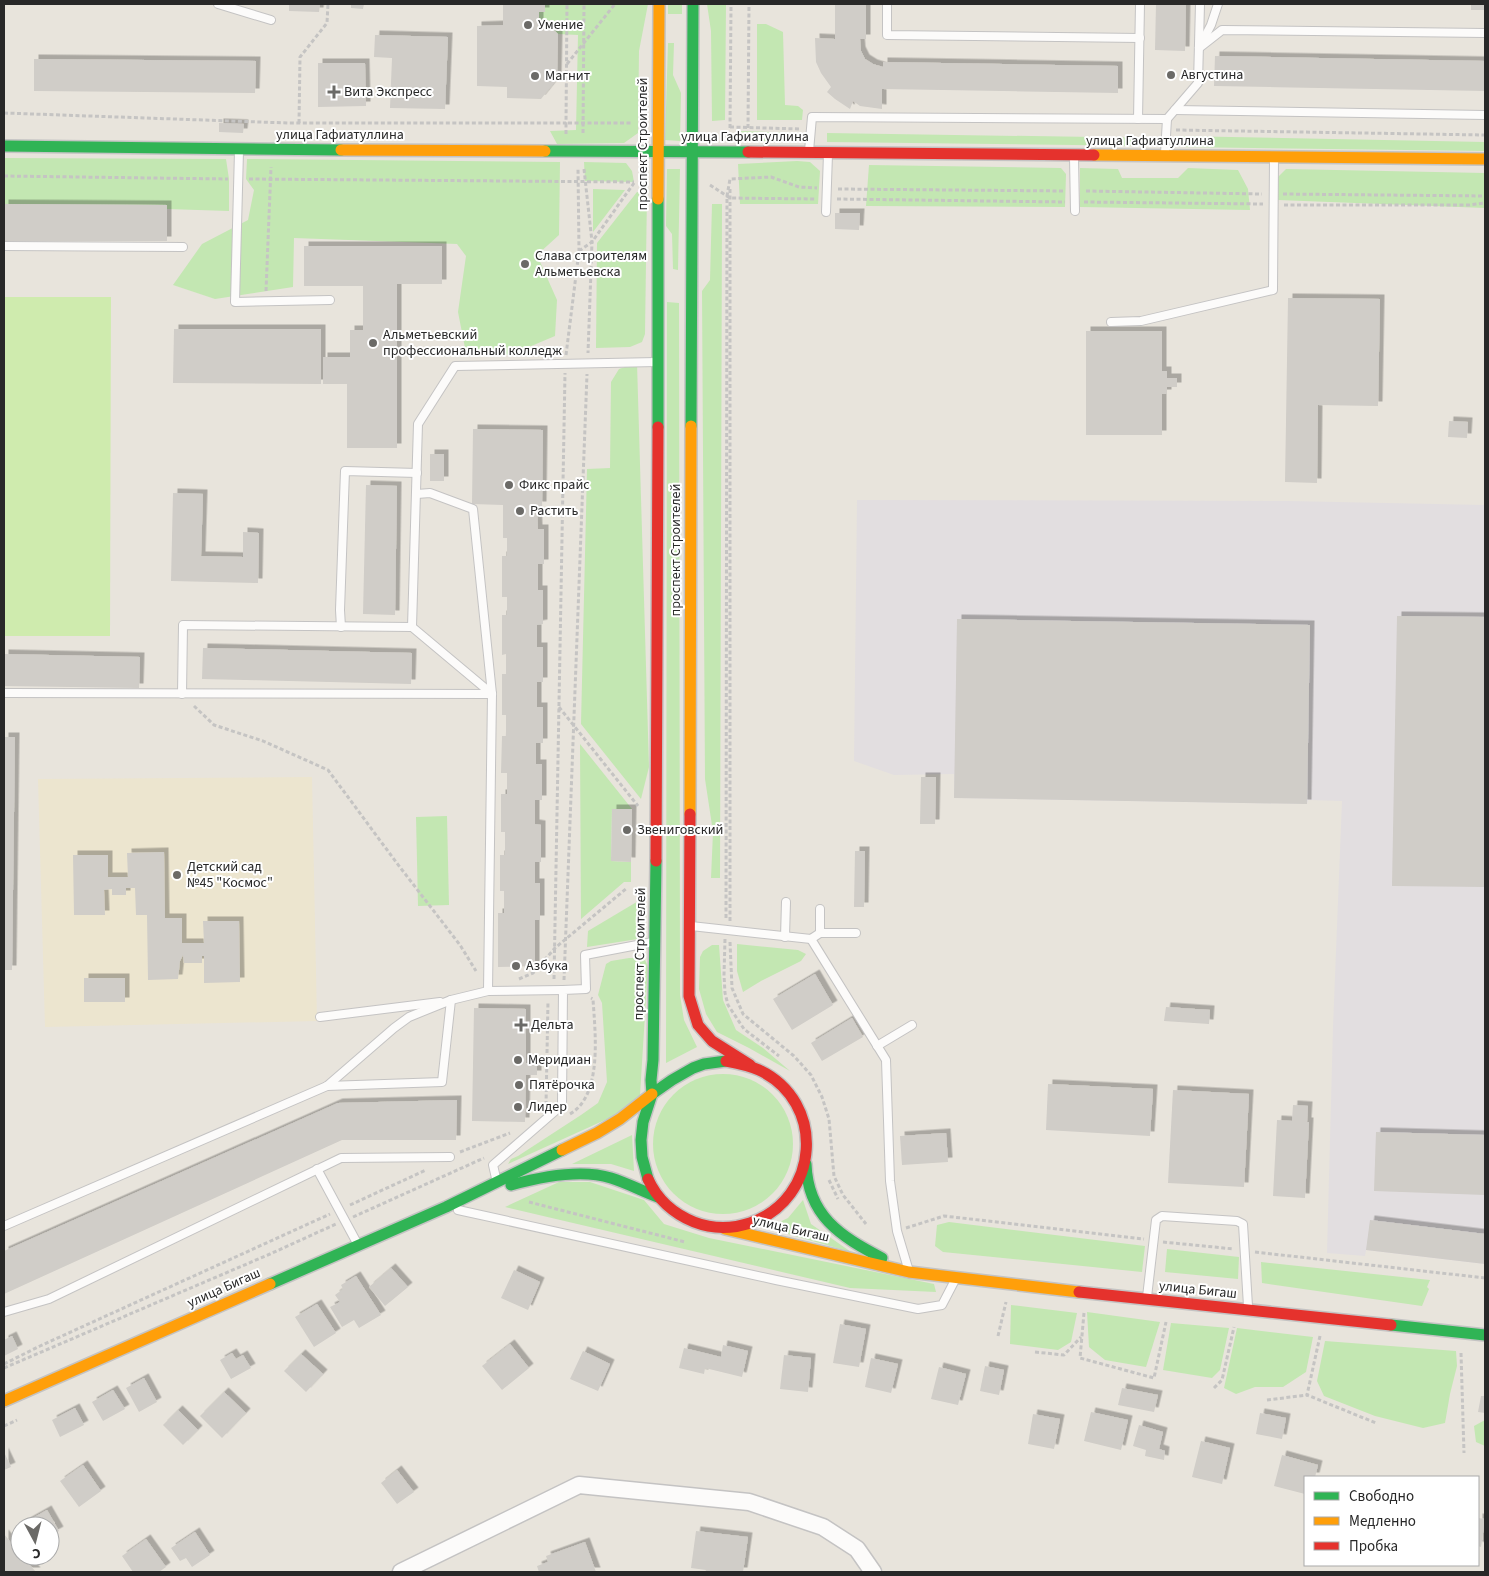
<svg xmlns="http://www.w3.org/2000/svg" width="1489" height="1576" font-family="'Source Sans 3',sans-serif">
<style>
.industrial{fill:#e2dee0}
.education{fill:#ece5cf}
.green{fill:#c3e7b2}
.pitch{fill:#cfebae}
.building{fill:#d0cdc8;filter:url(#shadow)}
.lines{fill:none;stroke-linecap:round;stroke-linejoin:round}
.lane-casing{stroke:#c4c3c3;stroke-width:10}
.street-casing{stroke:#c4c3c3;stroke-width:19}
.fast-casing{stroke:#c4c3c3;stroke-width:14}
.slow-casing{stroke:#c4c3c3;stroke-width:14}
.jam-casing{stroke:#c4c3c3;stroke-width:14}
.path{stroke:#c5c4c3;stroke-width:3;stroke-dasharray:4 2.5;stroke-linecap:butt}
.lane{stroke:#fcfbfa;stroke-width:8}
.street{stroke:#fcfbfa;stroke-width:16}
.fast{stroke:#30b455;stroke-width:11}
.slow{stroke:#ff9f0a;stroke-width:11}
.jam{stroke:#e5322d;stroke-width:11}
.poi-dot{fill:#6b6a67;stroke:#fff;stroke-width:2}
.labels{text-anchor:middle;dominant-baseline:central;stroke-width:4;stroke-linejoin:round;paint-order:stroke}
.poi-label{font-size:14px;fill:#282828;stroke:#fff;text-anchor:start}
.street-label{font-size:14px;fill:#282828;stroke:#fff}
</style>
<defs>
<filter id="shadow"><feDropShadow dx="4.5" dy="-4.5" stdDeviation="0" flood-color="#0004"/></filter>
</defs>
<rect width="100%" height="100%" fill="#e8e4dc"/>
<path class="industrial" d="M857 500 1287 501 1485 505V1264L1366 1250 1365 1256 1327 1253 1333 1027 1342 801 1308 800 1307 804 954 798V774L894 775 854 761Z"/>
<path class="education" d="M312 777 317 1021 45 1027 38 779Z"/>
<g class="green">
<path d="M545 4H648L639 51 638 133 624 143 557 144 550 131 576 130 578 35 558 34 550 26 539 25V12H545Z"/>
<rect x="668" y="4" width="14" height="10"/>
<path d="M707 4H726L725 120 712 121 711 31Z"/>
<path d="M757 24H766L783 32 785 105 798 106 803 110 802 120H757Z"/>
<path d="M668 43H674L673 75 681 93 680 141 665 140Z"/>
<path d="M739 131 803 133 795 142 741 141Z"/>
<path d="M827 133 1159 138 1151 146 827 142Z"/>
<path d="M1176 136 1485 142V151L1181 147Z"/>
<path d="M4 158 226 159 229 179V211L167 209V205L4 204Z"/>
<path d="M247 159 560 162 559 235 537 255 557 300 555 336 510 355 465 348 458 312 466 256 457 244 294 238 293 287 215 299 173 285 202 244 248 220 254 190 246 179Z"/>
<path d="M797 161 810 162 820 171 818 204H740L738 164Z"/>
<path d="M584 162 626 163 632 171 634 182 585 181Z"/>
<path d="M869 165 1061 168 1066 174 1065 207 866 206Z"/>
<path d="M1080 168 1118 169 1122 178H1178L1188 168 1238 170 1248 189 1250 210 1080 207Z"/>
<path d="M667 169H680L678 270 673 269 672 234 666 226Z"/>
<path d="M1286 169 1485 173V208L1278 200V177Z"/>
<path d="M593 189 625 190 593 232Z"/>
<path d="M637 192 647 193 645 334 642 342 630 347 596 348 597 243Z"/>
<path d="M712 204H722L720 878H711L713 832 705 779 702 291 710 280Z"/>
<path d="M667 302 679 303 680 995 684 1020 697 1047 666 1063Z"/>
<path d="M637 363 649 767 641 799 581 724 587 469 610 468 611 382 619 369Z"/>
<path d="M580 744 632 809H612L611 861 631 862V882H624L581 919Z"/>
<path d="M447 816 449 905 418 906 416 817Z"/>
<path d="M645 897 644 938 587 947 588 931Z"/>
<path d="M737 944 798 950 806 954 801 961 761 981 743 992 737 971Z"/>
<path d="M712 945H719L723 1000 736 1030 763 1048 790 1071 749 1048 717 1032 706 1014 699 989 700 957 703 951Z"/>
<path d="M629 958H644L648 966 640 1095 616 1115 508 1164 511 1159 518 1156 581 1115 598 1103 607 1082 602 1003 598 995 606 964 611 961Z"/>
<circle cx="723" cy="1144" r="70"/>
<path d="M632 1135 634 1171 611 1164H572Z"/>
<path d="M559 1182H590L644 1200 664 1224 709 1238 934 1284 936 1292 850 1288 505 1207Z"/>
<path d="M803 1200 811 1224 851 1252 767 1228 788 1218Z"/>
<path d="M949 1222 1145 1246 1142 1272 943 1252 935 1246 937 1225Z"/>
<path d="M1167 1249 1239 1257 1238 1279 1165 1272Z"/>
<path d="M1261 1262 1430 1280 1427 1287 1429 1289 1422 1306 1262 1283Z"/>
<path d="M1011 1305 1077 1313 1071 1342 1058 1350 1010 1344Z"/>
<path d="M1087 1312 1160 1322 1146 1367 1105 1360 1089 1347Z"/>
<path d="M1171 1323 1229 1328 1220 1370 1212 1378 1163 1370Z"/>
<path d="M1237 1328 1313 1337 1306 1372 1283 1387H1255L1236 1394 1224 1388Z"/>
<path d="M1325 1341 1456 1351 1457 1366 1450 1394 1445 1423 1423 1428 1375 1416 1324 1396 1317 1381Z"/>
<path d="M1485 1420V1446L1476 1442 1474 1426Z"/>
</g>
<path class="pitch" d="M4 297H111L110 636H4Z"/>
<g class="building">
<path d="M289 4H320L319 12 289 11Z"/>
<path d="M351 4H364L363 9 351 8Z"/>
<path d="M509 4H545V12H539V25L550 26 558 34 557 79 541 99 507 98V87L477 86V26L503 25V5Z"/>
<path d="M835 4H866V39H860L861 51 865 59 873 64 883 67V62L1118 66V93L882 89V109L860 106 853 101 850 109 835 99 827 92 831 87 821 73 816 62 815 38 835 39Z"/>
<path d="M1156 4H1186L1185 51 1155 50Z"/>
<rect x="1471" y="4" width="14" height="6"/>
<path d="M375 35 448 37 445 109 390 108 392 58 374 57Z"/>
<path d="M1215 56 1485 61V91L1214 86Z"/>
<path d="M34 59 256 61 255 93 34 91Z"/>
<path d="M318 63H365L366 106 318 107Z"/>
<path d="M219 123 244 124 243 133 219 132Z"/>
<path d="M4 204 167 205V241H4Z"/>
<path d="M835 213H860L859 230 835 229Z"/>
<path d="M304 246H442V284H397V448H347V384H323V357H350V330H363V286H304Z"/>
<path d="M1288 298 1380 299 1378 406 1318 405 1317 483 1285 482Z"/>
<path d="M174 329H321V384L173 383Z"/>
<path d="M1086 331H1162V371H1167V378H1177V387H1167V394H1162V435H1086Z"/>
<path d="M1449 421 1468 422 1467 438 1448 437Z"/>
<path d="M473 429 543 430 542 506H537L538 529H544V564H538V590H543V624L537 625V647H543V682H537V707H543V743H536V764H542V800H535V824L541 825V862H535V883H540V920H535V966L498 967V913H504V891H500V855H505V832H501V794H507V773H501L502 736H506V715H502V674H506V654L502 655V615H507V597H502V556H507V538H503V505L472 504Z"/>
<rect x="430" y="454" width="14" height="27"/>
<path d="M366 485 397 486 395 615 363 614Z"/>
<path d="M173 493 203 494 201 556 243 557V532L259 533 258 583 171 581Z"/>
<path d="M1397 616 1485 617V887L1392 886Z"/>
<path d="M957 619 1310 625 1307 804 954 798Z"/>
<path d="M203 648 412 653 411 684 202 679Z"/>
<path d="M4 654 140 657 139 688 4 686Z"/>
<path d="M4 737H15L12 970H4Z"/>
<path d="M921 777H936L935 824H920Z"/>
<path d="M612 809H632L631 862 611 861Z"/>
<path d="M855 851H865L864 907H854Z"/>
<path d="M164 852 165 918H182V943H204L203 921H239L240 982 204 983V956H202V963H184L183 955 180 961 178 979 148 980 147 915H136L135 888H126V895H112V889L104 890 105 915H74L73 855H108V877H128L127 853Z"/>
<path d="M815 974 833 1005 792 1030 773 999Z"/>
<rect x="84" y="978" width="41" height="24"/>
<path d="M1166 1007 1210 1010 1209 1024 1164 1021Z"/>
<path d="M474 1008 526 1009V1063H537V1075H526L525 1122 472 1121Z"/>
<path d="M852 1018 863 1037 822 1061 811 1043Z"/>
<path d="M1048 1084 1153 1089 1150 1136 1046 1130Z"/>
<path d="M1173 1090 1249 1094 1244 1187 1168 1183Z"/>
<path d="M457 1100 456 1140H342L4 1294V1251L338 1103Z"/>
<path d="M1293 1105 1308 1106 1307 1122H1309L1305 1198 1273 1196 1277 1120 1292 1121Z"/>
<path d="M1376 1132 1485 1135V1195L1374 1191Z"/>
<path d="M946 1133 948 1162 902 1165 900 1136Z"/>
<path d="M1370 1220 1485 1234V1264L1366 1250Z"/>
<path d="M391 1268 408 1287 385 1306 369 1287Z"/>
<path d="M514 1270 540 1282 528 1310 501 1298Z"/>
<path d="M356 1276 381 1315 359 1328 354 1320 342 1327 330 1307 340 1302 335 1295 343 1289 341 1285Z"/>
<path d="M317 1304 336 1333 314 1347 295 1317Z"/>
<path d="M840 1324 866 1329 859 1367 833 1363Z"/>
<path d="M12 1336 18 1349 4 1356V1340Z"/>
<path d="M510 1344 529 1368 502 1390 482 1366Z"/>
<path d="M723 1345 748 1351 742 1377 705 1368 704 1374 679 1368 684 1348 721 1357Z"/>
<path d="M583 1351 610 1364 598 1391 570 1379Z"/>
<path d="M232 1353 236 1359 243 1355 251 1368 231 1379 220 1360Z"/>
<path d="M301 1354 323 1374 306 1392 284 1371Z"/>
<path d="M784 1355 811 1358 808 1392 780 1389Z"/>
<path d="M871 1358 898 1364 891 1393 865 1387Z"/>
<path d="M985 1366 1004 1370 999 1395 980 1391Z"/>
<path d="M939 1367 966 1374 958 1405 931 1399Z"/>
<path d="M144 1378 157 1402 139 1412 126 1388Z"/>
<path d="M1122 1388 1158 1395 1154 1412 1118 1405Z"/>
<path d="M113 1390 125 1409 103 1421 92 1402Z"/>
<path d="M224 1392 246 1413 222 1438 200 1416Z"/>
<path d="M1481 1396H1485V1413L1478 1412Z"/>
<path d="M75 1408 84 1425 60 1437 52 1420Z"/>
<path d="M178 1410 198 1430 183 1445 163 1425Z"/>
<path d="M1091 1412 1128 1420 1121 1450 1084 1441Z"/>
<path d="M1260 1413 1286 1418 1282 1439 1256 1434Z"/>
<path d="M1033 1414 1060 1419 1054 1449 1028 1444Z"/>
<path d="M1139 1425 1163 1432 1159 1449 1165 1451 1164 1460 1145 1456 1146 1450 1133 1446Z"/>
<path d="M1201 1441 1230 1448 1222 1484 1192 1477Z"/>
<path d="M4 1452 11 1467 4 1470Z"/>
<path d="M1282 1455 1318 1465 1315 1477H1305V1494L1274 1486Z"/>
<path d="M83 1465 101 1491 79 1507 60 1481Z"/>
<path d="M397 1470 414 1492 397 1504 381 1483Z"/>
<path d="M47 1510 59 1531 50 1536V1526H26L24 1523Z"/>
<path d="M1478 1518 1485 1519 1481 1547 1478 1546Z"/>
<path d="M696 1531 748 1537 743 1572H705L706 1570 691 1568Z"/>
<path d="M195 1532 210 1555 192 1567 186 1558 180 1561 171 1548Z"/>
<path d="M4 1534 20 1554V1556H22L36 1572H4Z"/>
<path d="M146 1539 166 1567 159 1572H133L122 1556Z"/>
<path d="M585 1542 596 1572H539L537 1566 548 1562 546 1556Z"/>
</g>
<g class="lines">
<defs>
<g id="lane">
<path d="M218 4 271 20"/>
<path d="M887 4V35L1140 38"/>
<path d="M1200 46 1211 25 1218 4"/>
<path d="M1199 48 1222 30 1485 33"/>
<path d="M1175 110 1485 115"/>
<path d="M1138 119 1140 4"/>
<path d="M239 151 235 302 330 300"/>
<path d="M809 151 812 117 1167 119"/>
<path d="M1165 153 1167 119 1198 83 1200 4"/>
<path d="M1074 158 1075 211"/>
<path d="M826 212 828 154"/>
<path d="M4 246 183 247"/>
<path d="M1111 322 1141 321 1273 290 1274 159"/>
<path d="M417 494 430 493 473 509 492 694 488 991"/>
<path d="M341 627 340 610 345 471 417 473"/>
<path d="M4 693 492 694"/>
<path d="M182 694 183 625 412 627"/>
<path d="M492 694 412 627 418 424 455 366 657 362"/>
<path d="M691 926 811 939 820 933H856"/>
<path d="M820 933V909"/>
<path d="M785 937 786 902"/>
<path d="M811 939 886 1060 890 1181 897 1231 908 1268"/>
<path d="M320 1017 440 1002"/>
<path d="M877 1046 912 1025"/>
<path d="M327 1086 442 1082 451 1000"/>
<path d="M317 1169 357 1243"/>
<path d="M496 1178 493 1165 562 1105 563 990 586 989 585 955 653 942"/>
<path d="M458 1210 776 1280 918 1309 942 1305 954 1282"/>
<path d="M4 1226 327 1086 394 1028 409 1017 451 1000 488 991 563 990"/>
<path d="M1147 1297 1156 1220 1162 1216 1237 1221 1243 1224 1248 1306"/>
<path d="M4 1312 49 1299 341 1158 450 1157"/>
</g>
<path id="street" d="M401 1572 579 1485 749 1502 823 1527 857 1549 873 1572"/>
<g id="fast">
<path d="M4 146 341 150"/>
<path d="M545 151 748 152"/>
<path d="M691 426 693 4"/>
<path d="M658 427V199"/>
<path d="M652 1094 651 1080 653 1060 656 861"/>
<path d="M806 1164C808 1216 840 1236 882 1258"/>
<path d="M648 1179 642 1157 641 1140 643 1122 652 1094 672 1080 693 1068 704 1064 726 1061"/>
<path d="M511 1185C540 1177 582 1169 611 1178 627 1183 642 1191 658 1197"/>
<path d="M270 1284 446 1207 562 1150"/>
<path d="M1391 1325 1485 1335"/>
</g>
<g id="slow">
<path d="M341 150 545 151"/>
<path d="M1094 155 1485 159"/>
<path d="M658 199 659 4"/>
<path d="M690 814 691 426"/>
<path d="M562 1150 597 1133 620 1119 652 1094"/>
<path d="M725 1229 909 1272 1079 1292"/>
<path d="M4 1401 270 1284"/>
</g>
<g id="jam">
<path d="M748 152 1094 155"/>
<path d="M690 814 689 996 698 1025 712 1041 750 1065"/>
<path d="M656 861 658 427"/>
<path d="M648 1179C657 1199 674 1214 694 1222 712 1229 732 1229 750 1223 820 1199 827 1102 759 1070 748 1065 737 1063 726 1061"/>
<path d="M1079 1292 1391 1325"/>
</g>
</defs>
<use href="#lane" class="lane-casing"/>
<use href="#street" class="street-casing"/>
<use href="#fast" class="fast-casing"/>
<use href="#slow" class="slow-casing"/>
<use href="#jam" class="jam-casing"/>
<g class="path">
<path d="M567 64 615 4"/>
<path d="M4 113 288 123H566L567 4"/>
<path d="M299 123 300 57 327 23 328 4"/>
<path d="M730 127 800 129"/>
<path d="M730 128 731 4"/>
<path d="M748 128 749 4"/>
<path d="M1176 130 1485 135"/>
<path d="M583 133 584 4"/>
<path d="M566 134V123H632"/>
<path d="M584 169 592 242 588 353"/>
<path d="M4 176 228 179"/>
<path d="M249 179 634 182"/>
<path d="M710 185 730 198 815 199"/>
<path d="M838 189 1065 191"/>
<path d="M1086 191 1262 194"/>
<path d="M1283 194 1485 196"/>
<path d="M837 199 1065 202"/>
<path d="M1084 202 1263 204"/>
<path d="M1284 205H1469L1485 203"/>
<path d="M579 251 592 242 634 183"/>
<path d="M266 291 271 167"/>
<path d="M566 355 579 251 578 169"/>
<path d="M194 706 214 725 263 741 328 770 396 862 460 945 476 971"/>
<path d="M559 707 638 806"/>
<path d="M726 918 727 196 730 179 771 177 799 187 817 188"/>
<path d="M730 921V187"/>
<path d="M725 939 724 975 725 993 728 1005 744 1029 779 1056"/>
<path d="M730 942 732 988 743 1014 794 1056 811 1075 822 1097 829 1119 834 1176 843 1195 866 1224"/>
<path d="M519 979 533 973 555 948 627 888"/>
<path d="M554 979 565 373"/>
<path d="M564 980 587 374"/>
<path d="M546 1105 548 1001"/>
<path d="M570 1114C603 1095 595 1032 593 999L591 998"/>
<path d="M460 1152 510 1133"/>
<path d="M829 1180 838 1199"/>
<path d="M529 1202 685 1242"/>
<path d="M350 1205 426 1170"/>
<path d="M353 1217 484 1158"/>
<path d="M906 1228 944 1216 1144 1239"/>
<path d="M1163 1242 1234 1249"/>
<path d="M1255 1252 1485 1278"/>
<path d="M1084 1313 1080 1358 1154 1378 1166 1322"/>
<path d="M998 1336 1006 1302"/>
<path d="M1320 1336 1307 1395 1376 1423"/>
<path d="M1035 1352 1064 1355 1081 1337"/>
<path d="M1461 1353 1464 1453"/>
<path d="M4 1364 40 1346 330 1214"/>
<path d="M4 1368 270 1254 336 1224"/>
<path d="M1214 1388 1222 1380 1234 1327"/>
<path d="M1267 1400 1307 1395"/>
<path d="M4 1426 17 1420"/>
</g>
<use href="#lane" class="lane"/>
<use href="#street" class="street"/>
<use href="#fast" class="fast"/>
<use href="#slow" class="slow"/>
<use href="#jam" class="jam"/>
</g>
<g class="poi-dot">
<circle cx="528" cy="25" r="5"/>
<circle cx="1171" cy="75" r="5"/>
<circle cx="535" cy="76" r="5"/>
<path d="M331.5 84.5h5v5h5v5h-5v5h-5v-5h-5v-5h5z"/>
<circle cx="525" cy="264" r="5"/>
<circle cx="373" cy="343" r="5"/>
<circle cx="509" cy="485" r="5"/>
<circle cx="520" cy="511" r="5"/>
<circle cx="627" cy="830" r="5"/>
<circle cx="177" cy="875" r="5"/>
<circle cx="516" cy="966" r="5"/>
<path d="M518.5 1017.5h5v5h5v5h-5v5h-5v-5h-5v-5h5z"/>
<circle cx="518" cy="1060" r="5"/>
<circle cx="519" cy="1085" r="5"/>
<circle cx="518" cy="1107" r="5"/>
</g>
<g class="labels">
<g class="poi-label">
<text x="538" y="25">Умение</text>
<text x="1181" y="75">Августина</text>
<text x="545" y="76">Магнит</text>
<text x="344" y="92">Вита Экспресс</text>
<text x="535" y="256">Слава строителям<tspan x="535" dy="16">Альметьевска</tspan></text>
<text x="383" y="335">Альметьевский<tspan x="383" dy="16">профессиональный колледж</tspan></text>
<text x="519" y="485">Фикс прайс</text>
<text x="530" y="511">Растить</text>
<text x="637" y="830">Звениговский</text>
<text x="187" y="867">Детский сад<tspan x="187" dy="16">№45 "Космос"</tspan></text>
<text x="526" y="966">Азбука</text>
<text x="531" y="1025">Дельта</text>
<text x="528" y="1060">Меридиан</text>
<text x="529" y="1085">Пятёрочка</text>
<text x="528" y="1107">Лидер</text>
</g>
<g class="street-label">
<text x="340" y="135">улица Гафиатуллина</text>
<text x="745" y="137">улица Гафиатуллина</text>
<text x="1150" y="141">улица Гафиатуллина</text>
<text transform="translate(643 144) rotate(-90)">проспект Строителей</text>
<text transform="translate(676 550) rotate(-90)">проспект Строителей</text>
<text transform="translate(640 954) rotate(-89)">проспект Строителей</text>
<text transform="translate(791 1229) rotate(13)">улица Бигаш</text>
<text transform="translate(224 1288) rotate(-24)">улица Бигаш</text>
<text transform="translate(1198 1290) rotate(6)">улица Бигаш</text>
</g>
</g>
<rect width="1489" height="1576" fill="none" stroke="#282828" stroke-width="10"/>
<rect x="1304" y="1476" width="175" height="90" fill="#ffffff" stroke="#a9a9a9"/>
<rect x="1314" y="1492" width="25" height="8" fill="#30b455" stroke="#a9a9a9"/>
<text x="1349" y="1501" font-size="15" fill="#282828">Свободно</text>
<rect x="1314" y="1517" width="25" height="8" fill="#ff9f0a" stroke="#a9a9a9"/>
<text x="1349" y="1526" font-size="15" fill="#282828">Медленно</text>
<rect x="1314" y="1542" width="25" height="8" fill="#e5322d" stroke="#a9a9a9"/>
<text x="1349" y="1551" font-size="15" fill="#282828">Пробка</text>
<g transform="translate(35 1541) rotate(173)"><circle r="24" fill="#ffffff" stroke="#a9a9a9"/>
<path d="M0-4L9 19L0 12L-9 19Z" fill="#6b6a67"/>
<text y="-8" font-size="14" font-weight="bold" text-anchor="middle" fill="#282828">С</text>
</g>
</svg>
